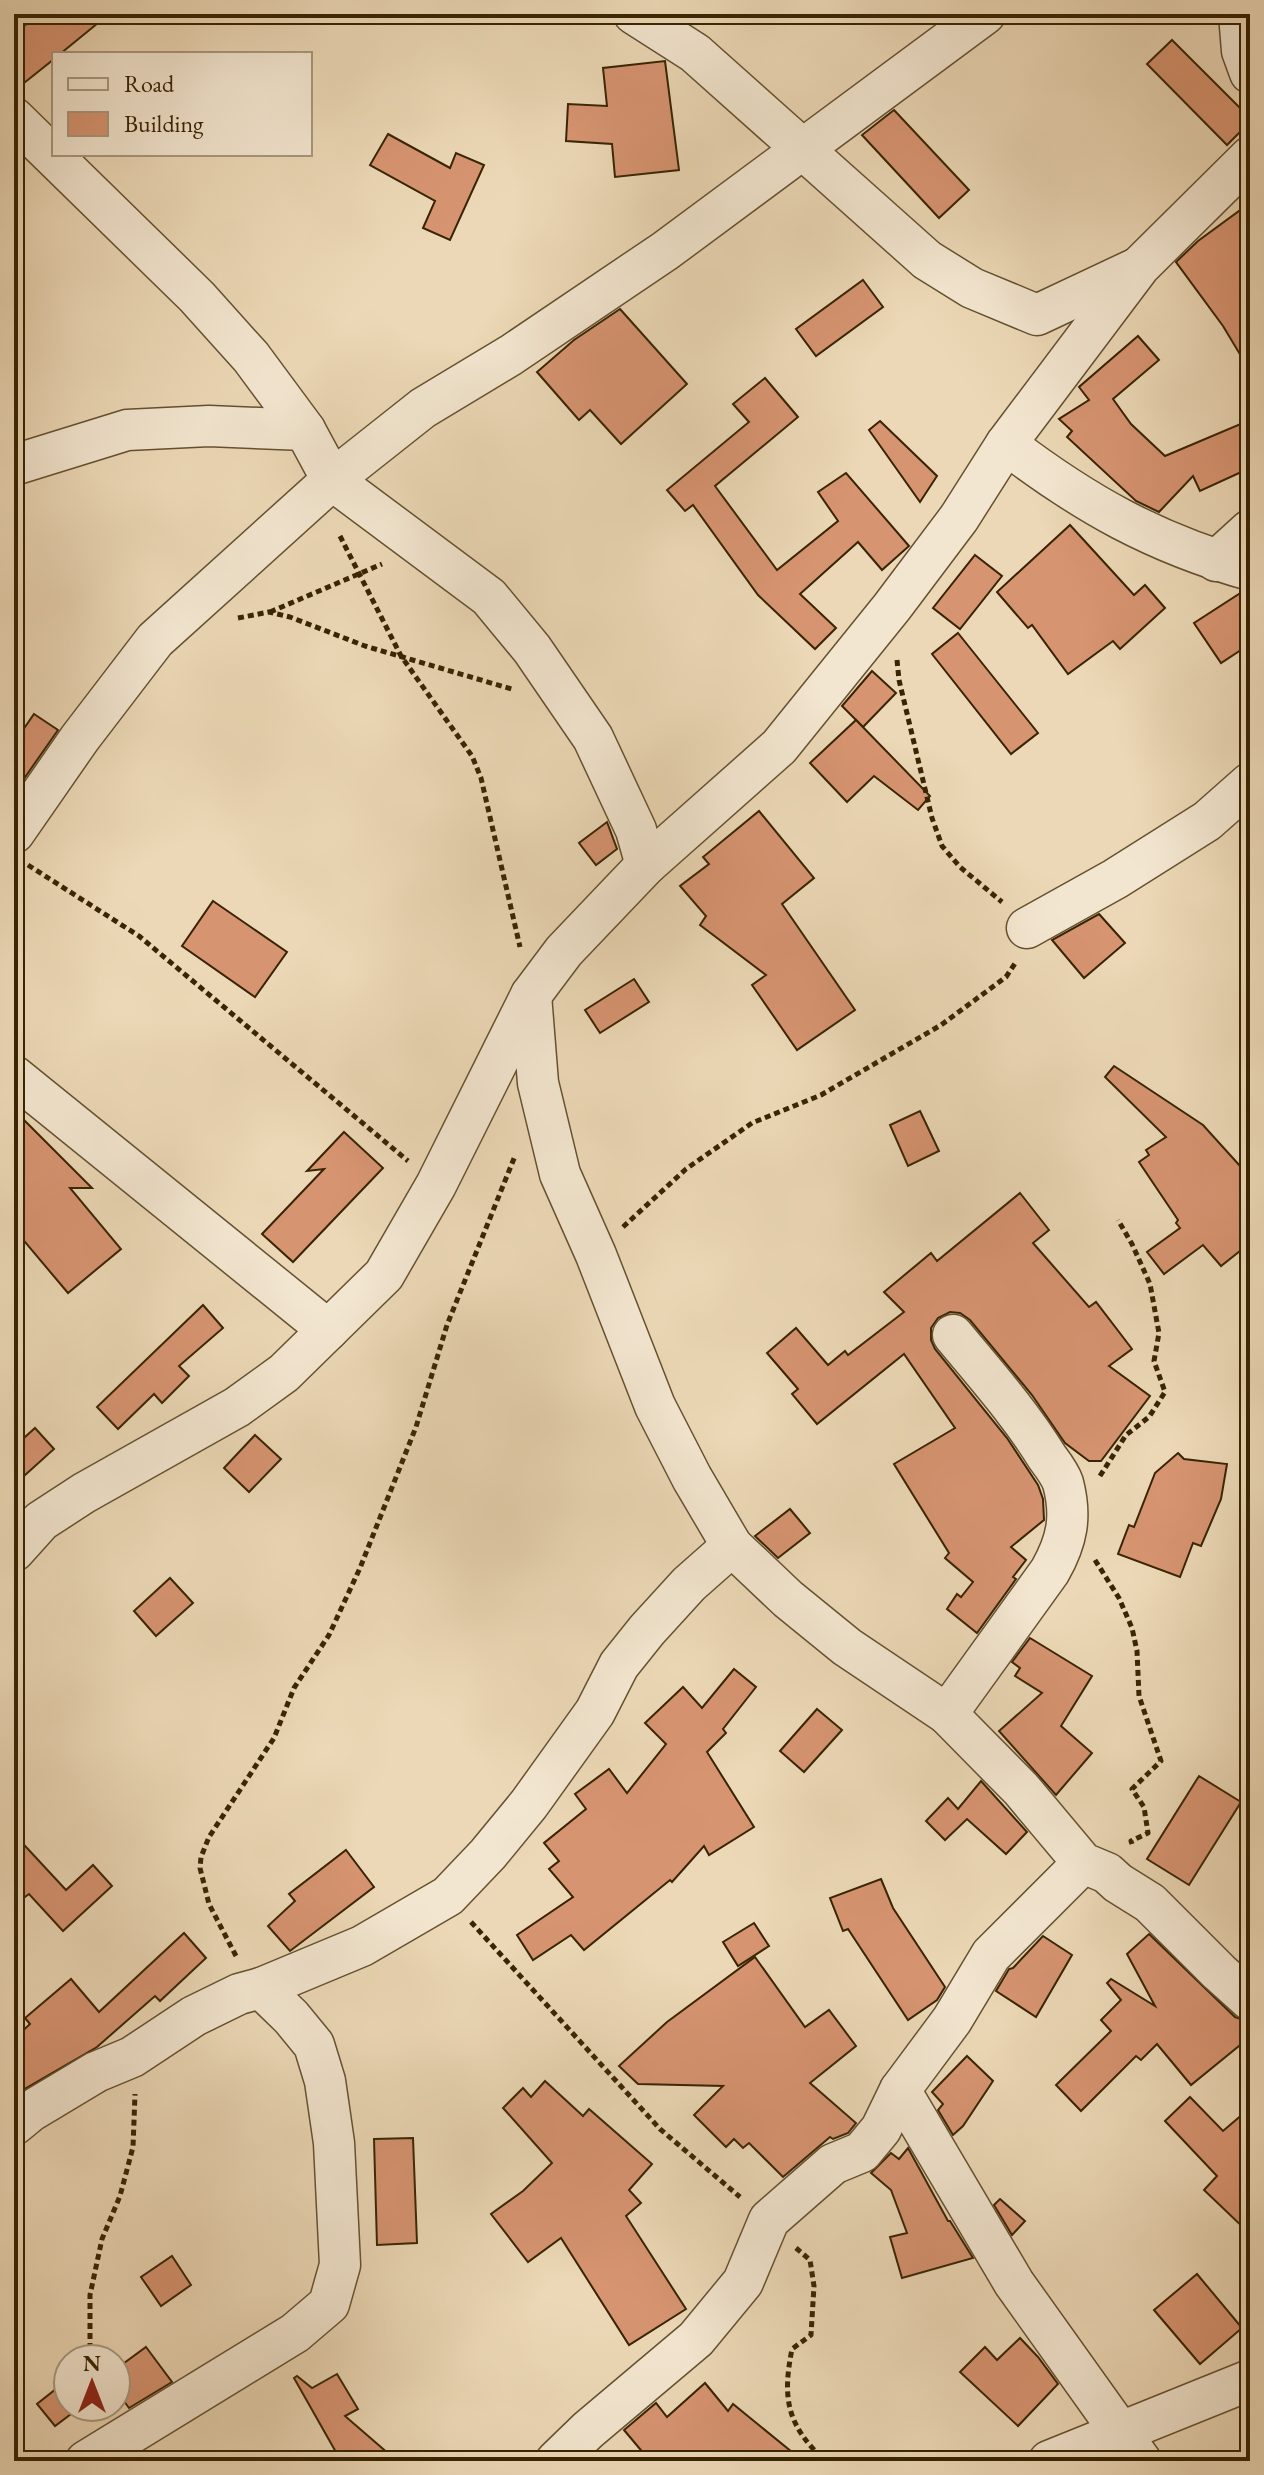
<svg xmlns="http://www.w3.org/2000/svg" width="1264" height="2475" font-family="'EB Garamond',serif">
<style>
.building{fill:#d79471;stroke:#382403;stroke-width:2}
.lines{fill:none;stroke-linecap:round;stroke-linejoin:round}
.street-casing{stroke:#655130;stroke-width:43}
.path{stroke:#382403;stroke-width:5;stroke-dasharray:6 4;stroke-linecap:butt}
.street{stroke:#f3e6d0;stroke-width:40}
</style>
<rect width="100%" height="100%" fill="#ecd8b6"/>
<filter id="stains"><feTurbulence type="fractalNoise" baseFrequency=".0025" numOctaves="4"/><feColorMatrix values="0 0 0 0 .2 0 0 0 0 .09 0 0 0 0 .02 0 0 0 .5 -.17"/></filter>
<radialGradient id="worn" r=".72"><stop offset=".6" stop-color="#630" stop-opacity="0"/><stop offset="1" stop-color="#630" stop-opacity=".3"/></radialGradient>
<g class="building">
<path d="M39 14H109L60 54H54V59L14 91V34Z"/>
<path d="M1172 40 1250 118V122L1227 145 1147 64Z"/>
<path d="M665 61 679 170 615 177 612 144 566 141 568 104 607 106 603 68Z"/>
<path d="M894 110 969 190 939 218 862 135Z"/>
<path d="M388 134 450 168 456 153 484 165 450 240 423 228 435 201 370 165Z"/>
<path d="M1239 211 1250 227V371L1223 326 1176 262 1198 241Z"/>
<path d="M863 280 883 307 816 356 796 329Z"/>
<path d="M620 309 687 384 621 444 590 410 579 420 537 372 574 340Z"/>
<path d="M1138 336 1159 360 1113 399 1131 424 1165 456 1250 420V468L1200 491 1193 476 1159 512 1136 501 1067 437 1072 431 1059 419 1089 400 1079 387Z"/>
<path d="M765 378 798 417 715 486 777 570 838 521 818 492 846 473 909 546 882 570 858 542 800 594 836 628 815 649 758 595 693 505 685 511 667 490 749 422 733 404Z"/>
<path d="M880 421 937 476 920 502 869 430Z"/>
<path d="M1070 525 1134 595 1145 585 1165 608 1120 649 1113 641 1068 674 1032 625 1028 628 997 592Z"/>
<path d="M975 555 1002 576 960 629 933 608Z"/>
<path d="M1242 592H1250V644L1221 663 1194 623Z"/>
<path d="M958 633 1038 733 1011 754 932 654Z"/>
<path d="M872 671 896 693 863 727 842 706Z"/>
<path d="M34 714 58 730 14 793V743Z"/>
<path d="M856 720 930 796 918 810 874 776 847 802 810 763Z"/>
<path d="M759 811 814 878 782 904 855 1010 797 1050 752 985 766 975 700 925 706 916 680 886 709 864 703 857Z"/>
<path d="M607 822 617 849 596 865 579 843Z"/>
<path d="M213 901 287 952 255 997 182 946Z"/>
<path d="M1099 914 1125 943 1084 978 1052 940Z"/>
<path d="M634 979 649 1002 600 1033 585 1010Z"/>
<path d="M1114 1066 1203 1125 1250 1177V1243L1221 1266 1203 1245 1164 1274 1147 1252 1180 1228 1176 1223 1178 1220 1139 1162 1149 1155 1146 1150 1166 1137 1105 1077Z"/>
<path d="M14 1110 92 1188H70L121 1249 68 1293 14 1229Z"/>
<path d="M920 1111 939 1151 908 1166 890 1125Z"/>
<path d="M344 1132 383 1168 293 1262 262 1234 324 1169 307 1171Z"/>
<path d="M1020 1193 1049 1230 1033 1243 1089 1307 1096 1302 1132 1349 1109 1366 1150 1396 1101 1461H1089L1065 1443 1032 1395 970 1320 960 1313 950 1312 938 1318 931 1328V1340L935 1349 1007 1438 1038 1485 1043 1499 1044 1520 1011 1547 1026 1560 1013 1577 1016 1579 977 1633 947 1609 957 1594 961 1597 973 1582 945 1558 949 1553 894 1464 955 1428 904 1354 817 1424 792 1394 798 1389 767 1353 796 1328 828 1365 845 1351 848 1355 904 1312 884 1292 931 1253 937 1261Z"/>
<path d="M203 1305 223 1328 179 1366 189 1376 162 1403 154 1394 118 1429 97 1407Z"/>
<path d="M35 1428 54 1449 14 1485V1447Z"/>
<path d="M255 1435 281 1459 249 1492 224 1468Z"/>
<path d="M1178 1453 1184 1459 1227 1464 1221 1499 1201 1546 1193 1543 1180 1577 1118 1554 1129 1525 1134 1527 1155 1473Z"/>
<path d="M790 1509 810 1533 778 1558 755 1536Z"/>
<path d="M170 1578 193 1603 156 1636 134 1611Z"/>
<path d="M1030 1638 1092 1676 1061 1726 1092 1753 1056 1795 999 1731 1042 1693 1015 1676 1020 1668 1012 1662Z"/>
<path d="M734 1669 756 1687 723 1729 726 1733 707 1752 754 1827 709 1855 704 1846 672 1882 670 1880 584 1950 571 1935 533 1960 517 1935 573 1897 549 1869 559 1861 544 1843 586 1809 575 1794 609 1769 627 1793 666 1744 645 1723 683 1687 702 1708Z"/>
<path d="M817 1709 842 1730 804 1772 780 1751Z"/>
<path d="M1199 1776 1241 1802 1189 1885 1147 1859Z"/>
<path d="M981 1781 1027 1832 1006 1854 967 1819 945 1840 926 1821 948 1798 958 1809Z"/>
<path d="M14 1834 66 1890 93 1865 112 1886 63 1931 29 1894 14 1905Z"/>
<path d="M346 1850 374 1887 290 1951 268 1926 295 1901 289 1894Z"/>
<path d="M881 1879 893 1908 945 1987 937 2000 908 2020 848 1929 843 1931 830 1898Z"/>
<path d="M754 1923 769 1946 738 1966 723 1942Z"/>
<path d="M184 1933 206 1958 160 2001 155 1996 97 2047 14 2095V2039L30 2024 25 2018 71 1979 99 2012Z"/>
<path d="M1149 1934 1235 2017 1250 2022V2037L1191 2085 1157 2044 1141 2060 1136 2056 1081 2111 1056 2085 1111 2031 1101 2020 1121 2000 1107 1983 1111 1979 1155 2006 1127 1954Z"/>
<path d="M1043 1936 1072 1955 1036 2017 996 1991 1009 1969 1013 1968Z"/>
<path d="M755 1957 805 2027 829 2010 856 2046 810 2083 856 2123 848 2133 833 2139 830 2137 783 2177 749 2143 743 2148 734 2139 726 2147 694 2115 723 2086 638 2084 619 2066 667 2022Z"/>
<path d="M967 2056 993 2081 963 2126 953 2135 938 2110 943 2104 932 2092Z"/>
<path d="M545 2081 583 2116 589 2109 652 2164 629 2190 641 2203 626 2216 686 2309 629 2345 561 2238 528 2262 491 2214 523 2191 552 2163 503 2108 523 2088 531 2097Z"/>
<path d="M1190 2097 1223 2131 1250 2108V2234L1204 2190 1217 2176 1165 2121Z"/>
<path d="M413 2138 417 2243 377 2245 374 2139Z"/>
<path d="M908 2148 948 2221H950L973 2258 902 2278 890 2237 907 2233 891 2190 871 2173 891 2153 899 2159Z"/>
<path d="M1000 2199 1025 2221 1012 2235 994 2205Z"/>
<path d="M172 2256 191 2285 161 2306 141 2277Z"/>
<path d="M1197 2274 1242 2328 1200 2364 1154 2310Z"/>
<path d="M1020 2338 1038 2357 1058 2384 1018 2426 960 2372 985 2347 997 2360Z"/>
<path d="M146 2347 172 2382 129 2408 116 2390V2369Z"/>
<path d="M337 2374 358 2409 345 2416 397 2461H341L294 2378 297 2376 312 2388Z"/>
<path d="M705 2383 728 2411 733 2404 803 2461H650L624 2430 656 2403 667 2417Z"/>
<path d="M61 2385 68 2394V2407L79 2408 55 2426 37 2404Z"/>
</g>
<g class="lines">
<defs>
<g id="street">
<path d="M634 14 695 53 927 260 972 288 1037 315 1137 268"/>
<path d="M1239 14 1242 51 1250 73"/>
<path d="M14 118 197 297 251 357 305 430 332 480 489 597 532 649 593 738 636 830 646 865"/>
<path d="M1006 444C1085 504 1154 543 1250 570"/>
<path d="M14 465 127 430 209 426 305 430"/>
<path d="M1216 561 1250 530"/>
<path d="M14 833 80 738 155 640 332 480 423 408 511 355 665 251 985 14"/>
<path d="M1027 928 1115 879 1207 821 1250 783"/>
<path d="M531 995 538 1083 560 1174 596 1255 655 1406 692 1478 732 1546 788 1599 847 1647 947 1714 1021 1789 1083 1863 1107 1873 1118 1883 1150 1903 1219 1972 1250 2000"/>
<path d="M14 1076 328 1330"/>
<path d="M14 1551 41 1521 84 1493 237 1407 284 1373 384 1275 436 1185 531 995 564 951 646 865 779 747 892 607 959 518 1006 444 1140 266 1250 157"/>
<path d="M947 1714 1050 1571C1067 1541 1072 1517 1063 1483 1060 1474 1053 1465 1047 1457 1020 1413 986 1375 953 1335"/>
<path d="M900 2090 1014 2283 1141 2461"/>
<path d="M14 2125 31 2111 96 2072 132 2057 194 2016 239 1994 261 1988 362 1946 448 1896 488 1854 529 1804 595 1712 619 1665 647 1630 689 1584 732 1546"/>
<path d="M86 2461 295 2333 329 2304 340 2265 334 2143 325 2081 314 2045 291 2017 261 1988"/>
<path d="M556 2461 588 2430 696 2339 743 2282 769 2220 833 2164 862 2152 881 2129 900 2090 952 2020 991 1955 1083 1863"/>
<path d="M1049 2461 1250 2380"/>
</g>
</defs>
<use href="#street" class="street-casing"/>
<g class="path">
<path d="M340 536 401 656 472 756 481 778 520 947"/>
<path d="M270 612 382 564"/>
<path d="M238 618 269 612 290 617 365 646 515 690"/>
<path d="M897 660 899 680 932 818 942 846 960 867 1002 902"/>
<path d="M28 865 139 936 408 1161"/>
<path d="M623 1227 686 1169 752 1123 821 1095 941 1025 1006 977 1016 962"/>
<path d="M1100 1476 1126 1435 1149 1417 1165 1392 1154 1361 1159 1333 1150 1284 1132 1244 1118 1220"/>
<path d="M1095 1560 1119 1598 1132 1628 1137 1651 1139 1696 1161 1761 1132 1789 1144 1807 1148 1833 1131 1841 1132 1844"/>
<path d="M471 1922 660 2129 740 2197"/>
<path d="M236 1956 209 1904 200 1868 201 1857 209 1837 274 1738 294 1688 329 1635 360 1568 416 1427 447 1325 515 1156"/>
<path d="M796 2248 810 2260 814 2286 811 2335 792 2349C782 2399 787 2425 825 2461"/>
<path d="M90 2359V2295L102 2239 120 2196 133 2147 135 2094"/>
<path d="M14 2448 35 2461"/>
</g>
<use href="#street" class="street"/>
</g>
<rect width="1264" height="2475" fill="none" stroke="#ecd8b6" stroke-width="48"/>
<rect x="16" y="16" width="1232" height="2443" fill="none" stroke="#382403" stroke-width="4"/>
<rect x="24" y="24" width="1216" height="2427" fill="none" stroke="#382403" stroke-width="2"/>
<rect x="52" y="52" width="260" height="104" fill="#f3e6d0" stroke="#a8987e" stroke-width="2"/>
<rect x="68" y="78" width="40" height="12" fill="#f3e6d0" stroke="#a8987e" stroke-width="2"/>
<text x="124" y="92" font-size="24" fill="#382403">Road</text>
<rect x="68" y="112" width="40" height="24" fill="#d79471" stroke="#a8987e" stroke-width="2"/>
<text x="124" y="132" font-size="24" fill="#382403">Building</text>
<g transform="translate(92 2383)"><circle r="38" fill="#f3e6d0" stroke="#a8987e" stroke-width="2"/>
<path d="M0-6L14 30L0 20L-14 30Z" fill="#8f2418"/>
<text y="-12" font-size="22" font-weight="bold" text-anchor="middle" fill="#382403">N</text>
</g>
<rect width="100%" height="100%" filter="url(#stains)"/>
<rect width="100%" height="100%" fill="url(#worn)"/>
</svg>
